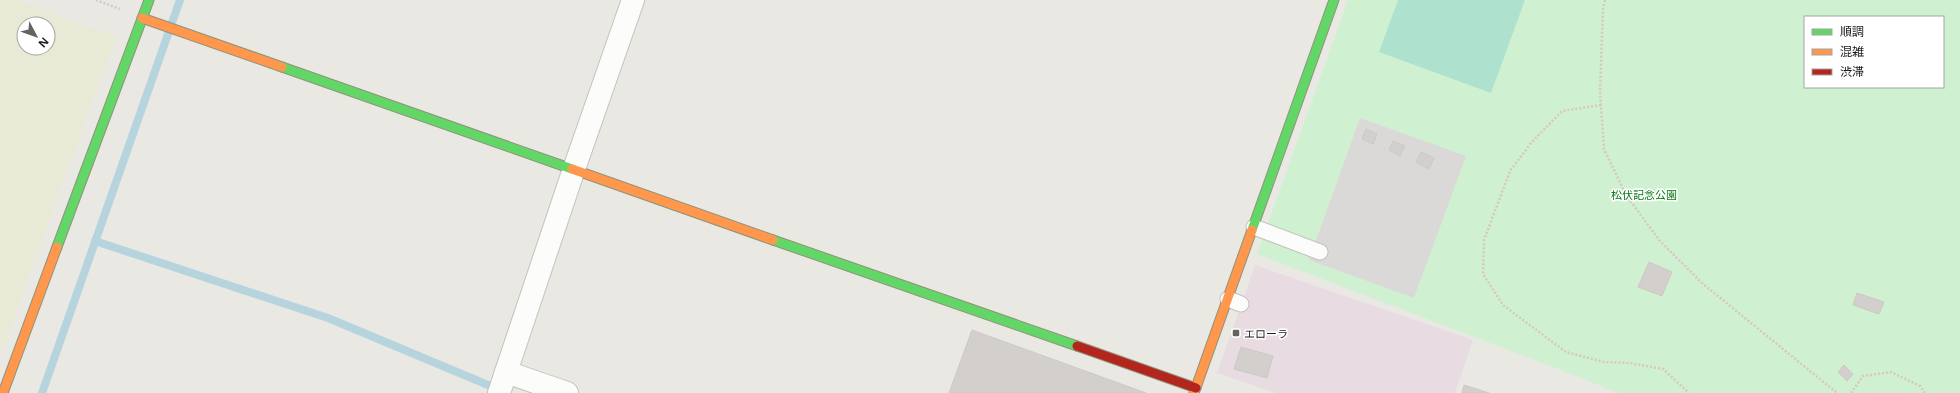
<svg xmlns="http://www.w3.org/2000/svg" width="1960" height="393" font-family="'Open Sans','Noto Sans JP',sans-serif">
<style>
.industrial{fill:#e8dce2}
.farmland{fill:#e9ead5;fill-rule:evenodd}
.park{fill:#d0f1d1;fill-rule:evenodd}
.pitch{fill:#aee2ce}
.parking{fill:#dad9d7}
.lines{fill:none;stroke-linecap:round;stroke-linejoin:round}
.stream{stroke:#b6d4dd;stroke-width:8}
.building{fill:#d2cfcc;stroke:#cdc9c4}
.lane-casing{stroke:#c2c2bf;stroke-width:17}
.street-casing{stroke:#c2c2bf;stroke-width:24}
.fast-casing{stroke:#90937c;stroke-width:11}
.slow-casing{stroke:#90937c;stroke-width:11}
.jam-casing{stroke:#90937c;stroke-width:11}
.path{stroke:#d6c7c3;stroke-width:2.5;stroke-dasharray:2 2;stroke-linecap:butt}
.lane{stroke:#fcfcfb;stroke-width:15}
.street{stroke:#fcfcfb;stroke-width:22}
.fast{stroke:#63d668;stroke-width:9}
.slow{stroke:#ff974d;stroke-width:9}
.jam{stroke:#b3261e;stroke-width:9}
.poi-dot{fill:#636361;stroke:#fff;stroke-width:1.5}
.labels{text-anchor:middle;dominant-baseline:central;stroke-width:3;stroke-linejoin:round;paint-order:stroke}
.park-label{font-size:11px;fill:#0a7717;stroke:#fff}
.poi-label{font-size:11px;fill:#1b1b1b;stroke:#fff;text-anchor:start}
</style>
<rect width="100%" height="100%" fill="#eae8e3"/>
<path class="industrial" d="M1255 265 1473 340 1455 393H1276L1217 373Z"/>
<path class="farmland" d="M0 0H17L116 37 0 355ZM24 24H48V48H24Z"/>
<path class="park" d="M1348 0H1960V393H1618L1571 374 1257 254ZM1805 17H1943V87H1805Z"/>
<path class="pitch" d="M1398 0H1525L1491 93 1379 52Z"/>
<path class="parking" d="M1360 118 1466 156 1414 298 1309 260Z"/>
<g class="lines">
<g class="stream">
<path d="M95 241 328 318 500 390"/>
<path d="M42 393 180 0"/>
</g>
</g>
<g class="building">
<path d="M1366 129 1377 134 1373 144 1362 139Z"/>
<path d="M1393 141 1405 146 1400 156 1389 150Z"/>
<path d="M1421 152 1434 158 1429 169 1416 162Z"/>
<path d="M1649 262 1672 272 1662 296 1638 287Z"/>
<path d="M1857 293 1884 302 1879 314 1853 305Z"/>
<path d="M972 330 1146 393H949Z"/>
<path d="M1241 347 1273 356 1267 378 1234 369Z"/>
<path d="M1844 365 1853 374 1847 381 1838 372Z"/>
<path d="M1464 385 1489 393H1462Z"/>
</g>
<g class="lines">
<defs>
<g id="lane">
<path d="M1254 227 1320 252"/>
<path d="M1228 299 1241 304"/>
</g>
<g id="street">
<path d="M506 372 567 393"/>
<path d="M499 393 574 169 633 0"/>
</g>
<g id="fast">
<path d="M282 67 572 169"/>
<path d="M1252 230 1334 0"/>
<path d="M773 240 1077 346"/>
<path d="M57 247 149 0"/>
</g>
<g id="slow">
<path d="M142 18 282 67"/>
<path d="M572 169 773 240"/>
<path d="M3 393 57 247"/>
<path d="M1194 393 1252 230"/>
</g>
<path id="jam" d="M1077 346 1196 388"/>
</defs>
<use href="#lane" class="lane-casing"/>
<use href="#street" class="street-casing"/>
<use href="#fast" class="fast-casing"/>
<use href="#slow" class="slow-casing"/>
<use href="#jam" class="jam-casing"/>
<g class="path">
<path d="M96 0 120 9"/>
<path d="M1605 0 1603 9 1600 91 1604 149 1626 195 1660 241 1702 283 1837 393"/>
<path d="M1601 105 1562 111 1531 143 1510 171 1484 240 1483 274 1503 305 1566 352 1604 362 1629 363 1663 369 1689 393"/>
<path d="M1851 393 1863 376 1891 372 1920 386 1925 393"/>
</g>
<use href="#lane" class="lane"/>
<use href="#street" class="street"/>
<use href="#fast" class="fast"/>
<use href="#slow" class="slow"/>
<use href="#jam" class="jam"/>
</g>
<rect class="poi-dot" x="1232" y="329" width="8" height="8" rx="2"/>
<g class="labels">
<g class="park-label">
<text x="1644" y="194">松伏記念公園</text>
</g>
<g class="poi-label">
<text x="1244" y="333">エローラ</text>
</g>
</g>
<rect x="1804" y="16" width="140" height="72" fill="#ffffff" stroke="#a4a4a4"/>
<rect x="1812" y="29" width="20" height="6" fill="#63d668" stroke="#a4a4a4"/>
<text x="1840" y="36" font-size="12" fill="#1b1b1b">順調</text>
<rect x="1812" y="49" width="20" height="6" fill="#ff974d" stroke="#a4a4a4"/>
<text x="1840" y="56" font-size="12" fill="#1b1b1b">混雑</text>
<rect x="1812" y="69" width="20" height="6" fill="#b3261e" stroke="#a4a4a4"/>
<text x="1840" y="76" font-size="12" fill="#1b1b1b">渋滞</text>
<g transform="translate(36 36) rotate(131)"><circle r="19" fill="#ffffff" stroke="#a4a4a4"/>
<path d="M0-3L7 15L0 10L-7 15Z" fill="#636361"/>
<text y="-6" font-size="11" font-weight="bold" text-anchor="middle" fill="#1b1b1b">N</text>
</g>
</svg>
